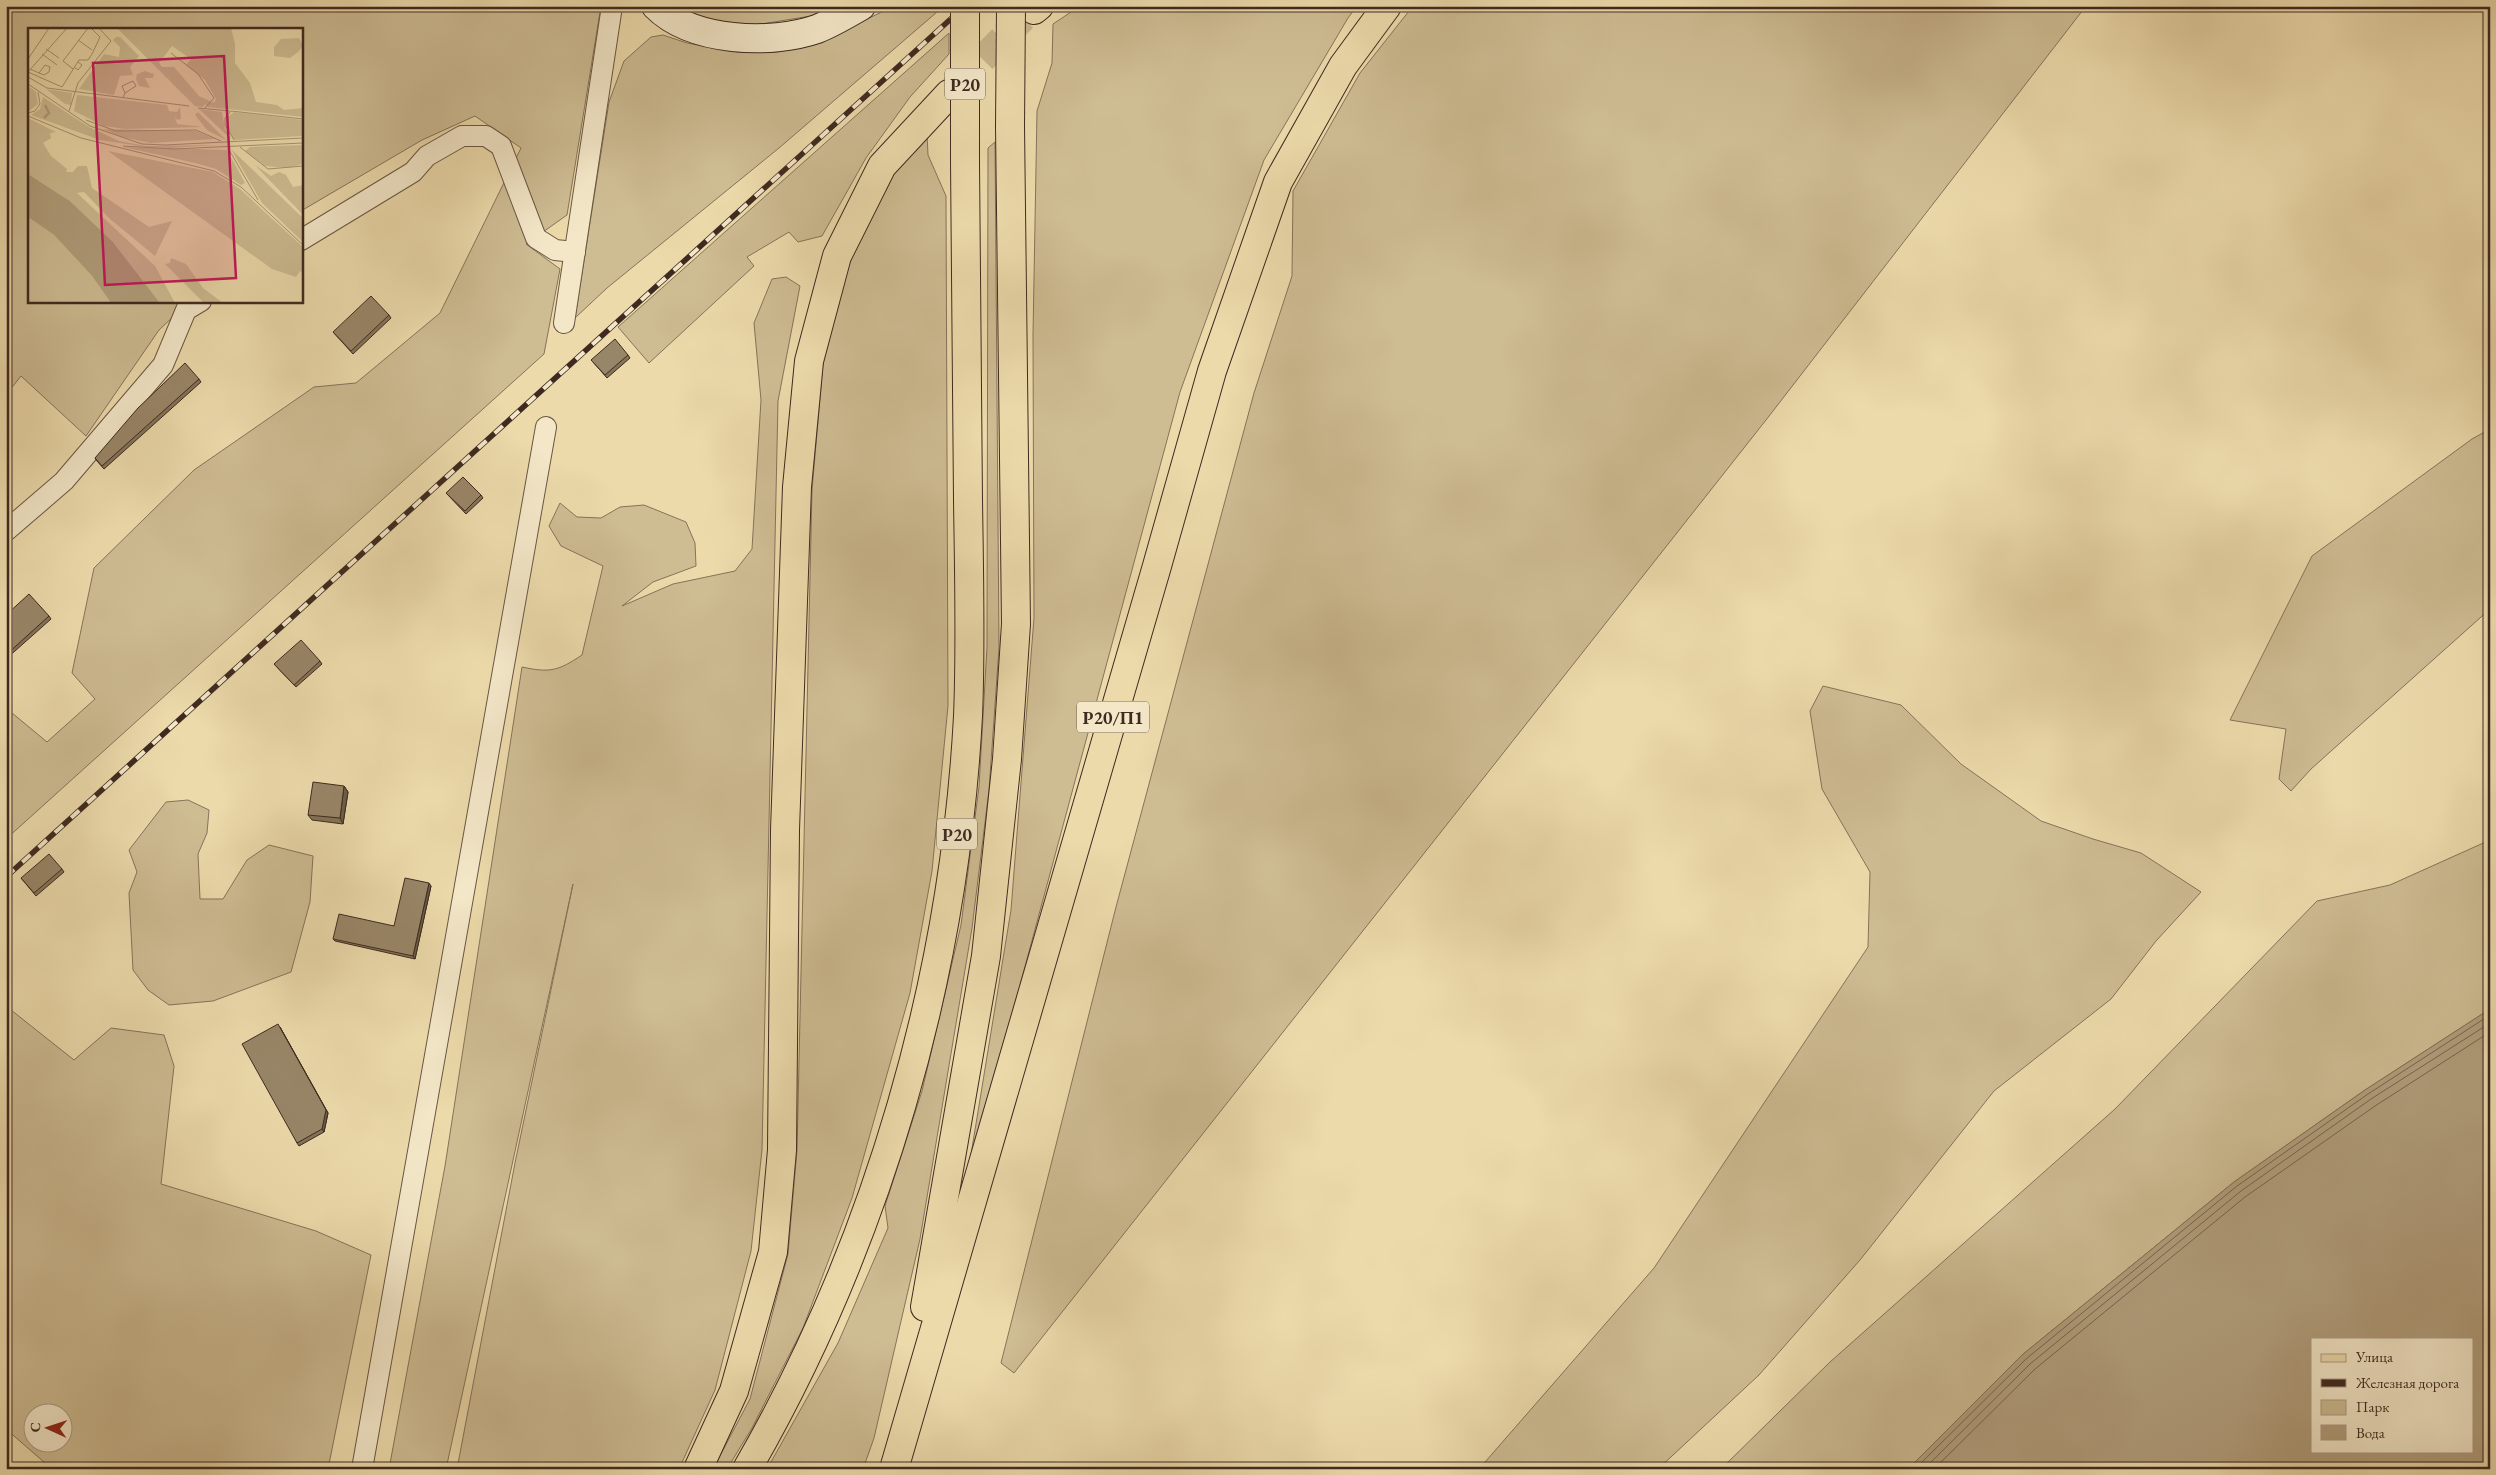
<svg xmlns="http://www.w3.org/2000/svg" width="2496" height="1475" font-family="'EB Garamond',serif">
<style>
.green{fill:#cebc93;stroke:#86735a;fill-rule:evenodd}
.water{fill:#b19e7c;stroke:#837057;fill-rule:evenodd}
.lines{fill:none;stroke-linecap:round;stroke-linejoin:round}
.shore{stroke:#78644e;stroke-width:1}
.primary-tunnel{stroke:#c9b78f;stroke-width:28;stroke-dasharray:28 14;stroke-linecap:butt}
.street-casing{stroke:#6a5643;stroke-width:22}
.secondary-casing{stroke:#3e2a20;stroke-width:30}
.primary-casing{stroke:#3e2a20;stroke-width:30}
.street{stroke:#f3e7c8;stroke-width:20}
.secondary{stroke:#f3e7c8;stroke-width:28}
.primary{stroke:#ecdaab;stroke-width:28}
.rail-casing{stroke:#3e2a20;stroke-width:5.5}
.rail{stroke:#f3e7c8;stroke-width:4;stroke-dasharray:11;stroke-linecap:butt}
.primary-bridge-casing{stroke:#3e2a20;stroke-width:30;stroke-linecap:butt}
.primary-bridge{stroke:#ecdaab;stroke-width:28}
.wall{fill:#837359;stroke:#3e2a20}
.shaded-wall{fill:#6a5e49;stroke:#3e2a20}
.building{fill:#988668;stroke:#3e2a20}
.labels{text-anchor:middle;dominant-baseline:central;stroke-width:4;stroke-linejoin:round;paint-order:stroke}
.shield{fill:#f3e7c8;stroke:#746352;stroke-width:1}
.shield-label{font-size:18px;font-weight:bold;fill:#3e2a20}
.inset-river{fill:none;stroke:#b19e7c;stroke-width:2.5}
.inset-road{fill:none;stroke:#a69473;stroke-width:1}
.view{fill:#c2185b;fill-opacity:0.15;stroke:#c2185b;stroke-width:2.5}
.inset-edge{fill:none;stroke:#3e2a20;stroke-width:2.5}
</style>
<rect width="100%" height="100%" fill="#ecdaab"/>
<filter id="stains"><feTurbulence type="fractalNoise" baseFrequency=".004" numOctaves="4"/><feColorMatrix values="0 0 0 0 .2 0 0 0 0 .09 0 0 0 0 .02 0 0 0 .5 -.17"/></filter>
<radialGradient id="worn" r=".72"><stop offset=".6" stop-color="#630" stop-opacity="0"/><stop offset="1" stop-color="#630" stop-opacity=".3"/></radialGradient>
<g class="green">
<path d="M6 6H601L567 215 526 244 560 269 544 354 6 839V708L47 742 95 699 72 673 94 568 194 470 314 387 356 383 440 313 521 148 475 116 422 140 301 211V29H29V301H190L159 330 86 436 21 376 6 395Z"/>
<path d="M676 6H830L811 16 743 27 696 19Z"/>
<path d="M894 6H944L779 148 607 288 575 318 609 102 624 61 651 37 663 35 687 43 737 52H777L822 41Z"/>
<path d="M1080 6H1357L1348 18 1264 160 1180 392 966 1185 1011 910 1034 618 1033 335 1037 111 1052 63 1053 24Z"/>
<path d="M1413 6H2086L1766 420 1014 1373 1001 1363 1116 907 1254 393 1292 276 1293 191 1360 73Z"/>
<path d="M949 33V54L910 97 866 158 822 236 798 242 789 232 747 257 754 266 649 363 618 327Z"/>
<path d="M927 134 928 155 946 196 948 706 932 871 910 993 852 1198 803 1328 752 1428 727 1469H713L750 1399 788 1254 797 1150 812 490 823 364 850 258 889 174Z"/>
<path d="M995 142 999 648 989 790 972 928 920 1239 874 1438 863 1469H767L838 1343 888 1228 885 1206 922 1091 961 925 979 787 987 647 988 148Z"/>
<path d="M786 277 800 286 778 401 762 1150 751 1251 715 1390 679 1469H457L515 1163 573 884 446 1469H389L445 1166 522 667C550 673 558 671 582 655L603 566 561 546 549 526 560 503 577 517 601 518 620 507 644 505 686 522 695 543 696 566 653 582 622 606 673 584 735 571 752 549 761 400 754 323 772 279Z"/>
<path d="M2490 429V609L2311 769 2291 791 2279 779 2286 729 2230 720 2312 556 2472 439Z"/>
<path d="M1823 686 1901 705 1961 764 2041 821 2093 839 2141 853 2201 892 2156 941 2111 999 1994 1091 1860 1260 1759 1375 1658 1469H1479L1654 1268 1868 947 1870 872 1822 789 1810 711Z"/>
<path d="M188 800 209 810 207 833 198 854 200 899H223L247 860 269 845 313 856 310 902 291 972 213 1001 169 1005 148 990 133 970 129 893 137 872 129 850 166 802Z"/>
<path d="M2490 840V1009L2365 1090 2234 1182 2022 1355 1908 1469H1721L1830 1362 2115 1109 2317 901 2390 885Z"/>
<path d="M6 1006 74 1060 111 1028 164 1035 174 1066 161 1184 316 1231 371 1255 328 1469H52L6 1429ZM32 1412H62V1442H32Z"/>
</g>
<path class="water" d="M2490 1009V1469H1908L2022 1355 2234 1182 2365 1090ZM2312 1339H2472V1451H2312Z"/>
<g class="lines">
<g class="shore">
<path d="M1915 1469 2026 1359 2237 1186 2368 1094 2490 1015"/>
<path d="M1924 1469 2030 1364 2241 1191 2371 1099 2490 1023"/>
<path d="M1934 1469 2035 1369 2245 1197 2375 1106 2490 1032"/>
</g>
<path class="primary-tunnel" d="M953 89 1023 18"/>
<defs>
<g id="street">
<path d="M301 240 413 172 427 156 462 136H486L501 146 536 238 555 250 575 252"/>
<path d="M564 323 612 6"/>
<path d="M6 531 64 481 163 365 186 310 201 301"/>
<path d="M362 1469 546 427"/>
</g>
<path id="secondary" d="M656 6C692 42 771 45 817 29 832 23 847 14 861 6"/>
<g id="primary">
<path d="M1034 10 1039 6"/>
<path d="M925 1307 986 956 1007 759 1016 624 1010 126"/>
<path d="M698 1469 734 1391 773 1252 782 1150 785 830 797 487 809 361 837 256 882 166 949 94"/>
<path d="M747 1469C878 1242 954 978 968 716 971 644 969 572 968 500 967 387 966 274 965 162"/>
<path d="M894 1469 1157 566 1212 371 1278 182 1343 66 1387 6"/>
</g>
</defs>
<use href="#street" class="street-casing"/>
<use href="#secondary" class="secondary-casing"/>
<use href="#primary" class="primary-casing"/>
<use href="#street" class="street"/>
<use href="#secondary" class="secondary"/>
<use href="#primary" class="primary"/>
<defs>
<path id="rail" d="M6 877 965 6"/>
</defs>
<use href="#rail" class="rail-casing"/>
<use href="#rail" class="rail"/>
<defs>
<g id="primary-bridge">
<path d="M1010 126 1011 6"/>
<path d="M965 162V6"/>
</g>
</defs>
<use href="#primary-bridge" class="primary-bridge-casing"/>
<use href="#primary-bridge" class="primary-bridge"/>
</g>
<g class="wall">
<path d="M389 315 391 318 353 354 333 332Z"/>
<path d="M628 355 630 358 607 378 593 362Z"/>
<path d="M199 379 201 382 104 469 97 461 95 458Z"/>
<path d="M446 493 481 495 483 498 466 514Z"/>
<path d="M6 615 49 616 51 619 6 659Z"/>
<path d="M320 661 322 664 296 687 274 664Z"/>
<path d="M344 786 348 792 343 824 312 820 308 815Z"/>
<path d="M62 869 64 872 36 896 21 878Z"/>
<path d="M431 886 415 959 335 941 333 939 394 926Z"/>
<path d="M280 1027 328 1113 324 1132 299 1146 297 1143Z"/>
</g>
<g class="shaded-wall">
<path d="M344 786 348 792 343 824 340 818Z"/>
<path d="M429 883 431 886 415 959 413 956Z"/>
<path d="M280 1027 328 1113 324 1132 322 1129Z"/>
</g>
<g class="building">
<path d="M371 296 389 315 351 351 333 332Z"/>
<path d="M615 339 628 355 605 375 591 360Z"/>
<path d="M185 363 199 379 102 466 95 458 138 408Z"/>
<path d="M463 477 481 495 465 511 446 493Z"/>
<path d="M29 594 49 616 6 655V615Z"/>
<path d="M301 640 320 661 294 685 274 664Z"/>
<path d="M313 782 344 786 340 818 308 815Z"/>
<path d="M49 854 62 869 34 893 21 878Z"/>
<path d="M405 878 429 883 413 956 333 939 339 914 394 926Z"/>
<path d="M278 1024 326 1110 322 1129 297 1143 242 1044Z"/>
</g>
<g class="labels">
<g class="shield">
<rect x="945" y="68.5" width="40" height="31" rx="4"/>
<rect x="1077" y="701.5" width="72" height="31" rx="4"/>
<rect x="937" y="818.5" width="40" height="31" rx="4"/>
</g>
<g class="shield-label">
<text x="965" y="84">Р20</text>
<text x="1113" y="717">Р20/П1</text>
<text x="957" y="834">Р20</text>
</g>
</g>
<g transform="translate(28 28)">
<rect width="275" height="275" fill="#ecdaab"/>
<path d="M89 0H203L207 16V35L222 55 228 74 249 77 256 82 275 80V89L180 79 177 76 175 79 167 78ZM144 18 163 31 158 37 177 52 188 71 186 75 171 68 146 39H134L131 35ZM88 9H92L111 28 102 39 105 47 92 48 86 67 51 61 76 26 91 29 92 19 85 12ZM271 10 275 18 270 24 262 30 246 28V19L253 11ZM117 43 126 46 125 50H117L122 60 111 58 108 51 109 46ZM0 58 8 64 10 76 0 84ZM18 61 44 65 43 77 37 76ZM49 67 139 77 141 83 149 84 152 79 153 91 149 92 147 88 149 96 175 99 98 101 76 98 46 83ZM15 69 61 99 91 113 118 118 188 117 143 120 118 119 72 112 3 87 12 81ZM171 81 194 84 197 101 204 112ZM170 84 198 112 179 102 167 87ZM206 84 275 92V108L206 112 199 100 198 90ZM0 90 28 104 22 105 23 110 15 115 23 128 39 141 38 144H45L50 138H59L64 160 121 199 144 193 127 228 82 191 56 164 49 165 127 238 147 275H132L85 214 42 173 0 146ZM75 101 168 103 187 111 123 115 94 109ZM275 117V136L259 140 237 138 217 123 222 119ZM95 119 199 122 217 155 213 157 188 141 167 135ZM203 121 275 190V214L234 175ZM80 123 185 144 212 161 275 219V245L272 243 268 249 244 241ZM227 137 243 148 251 144 258 147 265 159 275 157V187ZM0 189 26 207 64 248 83 275H0ZM143 230 158 236 175 260 195 275H176L137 236 142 235Z" fill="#cebc93" fill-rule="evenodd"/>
<path d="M0 146 42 173 85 214 132 275H83L64 248 26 207 0 189Z" fill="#b19e7c"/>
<path class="inset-river" d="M16 90 21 85 17 77"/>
<path class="inset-road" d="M50 12 64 22M18 21 31 30M143 25 170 46 186 70 177 80M14 26 29 37M0 31 21 0M46 39 50 42 54 37 50 34M2 41 11 45 16 47 21 44 22 39 17 37 11 45M45 41 35 33 60 0M0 44 34 59 51 32H60L64 26 72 9 63 0M0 44 39 0M0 49 19 60 161 78M0 56 62 98 114 116 137 117 275 110M95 70 97 65 108 58 105 53 94 58 97 65M170 80 202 83M41 83 50 55 83 13 71 0M0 85 7 83 12 76 10 64M0 88 53 110 186 143 213 159 275 217M58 92 88 103 168 102 193 113M206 112 197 97V90L203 83 275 91M95 118 146 121 275 115M212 119 240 141 275 138M200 120 230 172"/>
<path class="view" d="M196 28 208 250 77 257 65 35Z"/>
<rect width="275" height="275" class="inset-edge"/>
</g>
<rect width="2496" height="1475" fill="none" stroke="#ecdaab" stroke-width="25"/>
<rect x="8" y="8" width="2481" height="1460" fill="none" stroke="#3e2a20" stroke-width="2.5"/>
<rect x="12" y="12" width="2471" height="1450" fill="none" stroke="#3e2a20"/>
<rect x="2311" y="1338" width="162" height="115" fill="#f3e7c8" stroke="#ab9b85"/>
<rect x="2321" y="1354" width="25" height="8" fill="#ecdaab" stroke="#ab9b85"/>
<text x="2356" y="1362" font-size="15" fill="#3e2a20">Улица</text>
<rect x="2321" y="1379" width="25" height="8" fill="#3e2a20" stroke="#ab9b85"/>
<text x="2356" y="1388" font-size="15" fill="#3e2a20">Железная дорога</text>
<rect x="2321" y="1400" width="25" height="15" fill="#cebc93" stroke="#ab9b85"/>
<text x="2356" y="1412" font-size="15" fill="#3e2a20">Парк</text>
<rect x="2321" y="1425" width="25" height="15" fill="#b19e7c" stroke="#ab9b85"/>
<text x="2356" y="1438" font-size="15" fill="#3e2a20">Вода</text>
<g transform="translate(48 1428) rotate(273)"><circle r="24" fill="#f3e7c8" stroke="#ab9b85"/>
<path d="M0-4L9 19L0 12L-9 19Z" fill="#8f2418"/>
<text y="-8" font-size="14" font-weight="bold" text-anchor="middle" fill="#3e2a20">С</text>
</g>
<rect width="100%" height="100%" filter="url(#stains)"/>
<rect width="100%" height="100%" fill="url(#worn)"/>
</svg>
